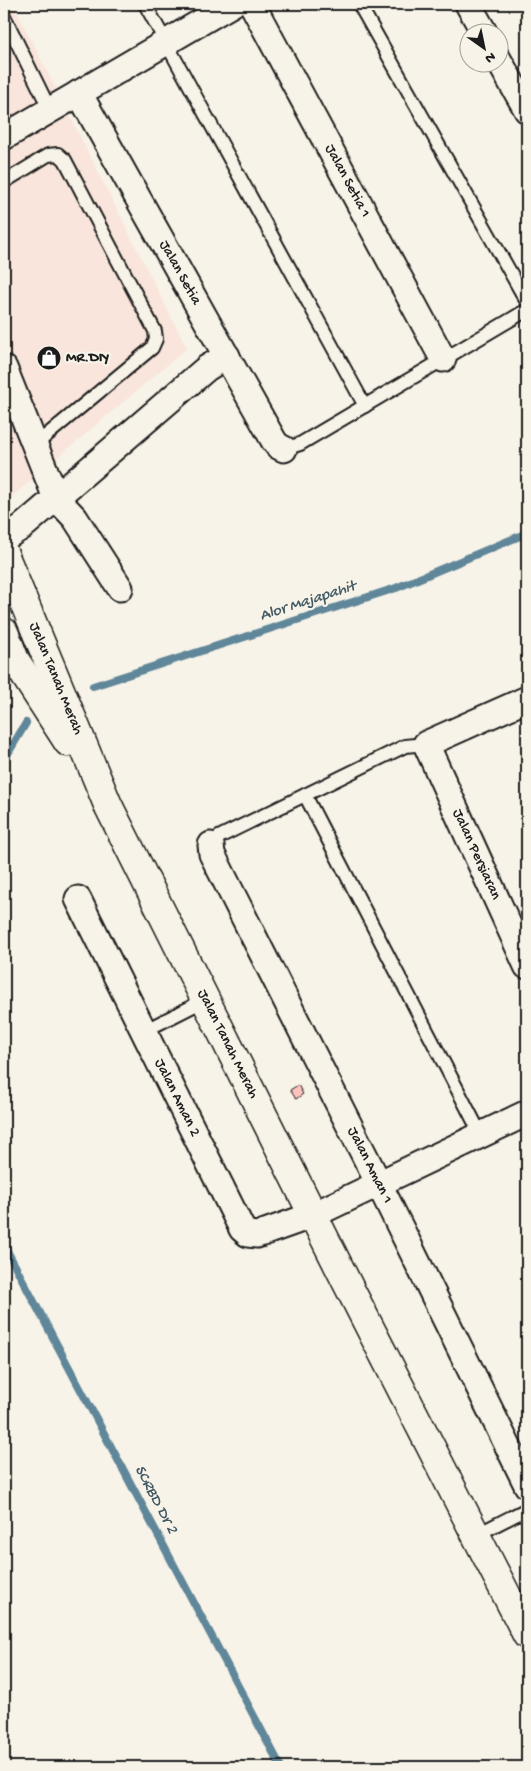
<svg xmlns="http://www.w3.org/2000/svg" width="531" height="1771" font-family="'Gochi Hand',sans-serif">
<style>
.built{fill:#f9e5db}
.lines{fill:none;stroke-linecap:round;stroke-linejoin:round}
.stream{stroke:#5f8699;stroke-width:8}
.building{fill:#ffc3be;stroke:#1c1c1c}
.service-casing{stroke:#1c1c1c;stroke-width:16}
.minor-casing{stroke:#1c1c1c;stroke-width:29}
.secondary-casing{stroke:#1c1c1c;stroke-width:31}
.service{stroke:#f7f3e8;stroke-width:12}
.minor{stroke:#f7f3e8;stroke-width:25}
.secondary{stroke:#f7f3e8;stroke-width:28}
.labels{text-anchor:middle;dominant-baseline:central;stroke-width:4.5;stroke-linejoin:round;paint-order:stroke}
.street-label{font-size:15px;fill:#1c1c1c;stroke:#f7f3e8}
.poi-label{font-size:15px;font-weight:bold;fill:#1c1c1c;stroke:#f7f3e8;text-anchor:start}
.water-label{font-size:16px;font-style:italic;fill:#435a65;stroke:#f7f3e8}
</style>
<rect width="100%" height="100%" fill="#f7f3e8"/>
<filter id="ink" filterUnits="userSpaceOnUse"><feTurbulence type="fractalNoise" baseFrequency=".02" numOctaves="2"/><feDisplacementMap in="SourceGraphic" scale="10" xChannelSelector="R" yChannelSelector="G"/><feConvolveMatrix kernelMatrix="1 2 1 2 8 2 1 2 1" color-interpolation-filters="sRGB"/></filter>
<g filter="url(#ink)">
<path class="built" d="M4 4H13L187 348 8 500 4 490Z"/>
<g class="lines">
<g class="stream">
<path d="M93 686 396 588 527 533"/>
<path d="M4 760 26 723"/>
<path d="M4 1245 281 1767"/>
</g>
</g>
<path class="building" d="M298 1085 303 1094 296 1099 290 1090Z"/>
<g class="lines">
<defs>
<g id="service">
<path d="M145 4 365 406"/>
<path d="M359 4 527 302"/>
<path d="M4 16 50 110"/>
<path d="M4 182 48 155 58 154 65 160 155 331 156 339 152 348 35 445"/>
<path d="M284 449 300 444 527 310"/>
<path d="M305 795 481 1135"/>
<path d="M211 845 219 837 405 746 426 744"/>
<path d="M144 1031 205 1000"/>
<path d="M476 1535 527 1509"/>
</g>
<g id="minor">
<path id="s1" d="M252 4 443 359"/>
<path d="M468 4 484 32"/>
<path d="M498 59 527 110"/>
<path id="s2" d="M79 93 274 441 278 446 284 449"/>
<path d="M4 137 232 4"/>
<path d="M4 368 56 498 75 518 120 588"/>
<path d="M4 538 22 527 207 368 227 356"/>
<path id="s3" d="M527 699 426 744 527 966"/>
<path id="s4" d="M211 845 212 854 379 1184 527 1485"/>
<path id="s5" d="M78 899 242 1229 248 1234 257 1235 313 1215 527 1113"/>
</g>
<g id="secondary">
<path id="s6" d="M4 554 108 805 347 1283 527 1635"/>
<path d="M4 632 15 660 68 742"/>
</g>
</defs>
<use href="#service" class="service-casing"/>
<use href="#minor" class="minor-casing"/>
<use href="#secondary" class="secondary-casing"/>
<use href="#service" class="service"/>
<use href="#minor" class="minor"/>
<use href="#secondary" class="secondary"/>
</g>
</g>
<defs>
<symbol id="shop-disc" viewBox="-11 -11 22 22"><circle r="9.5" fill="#1c1c1c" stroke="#f7f3e8"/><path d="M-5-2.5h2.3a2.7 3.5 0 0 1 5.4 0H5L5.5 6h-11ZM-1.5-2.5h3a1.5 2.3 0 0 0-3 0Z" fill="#fff"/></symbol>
</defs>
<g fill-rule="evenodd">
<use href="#shop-disc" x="35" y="344" width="28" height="28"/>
</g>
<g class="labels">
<g class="street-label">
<text stroke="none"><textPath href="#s1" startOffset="201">Jalan Setia 1</textPath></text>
<text stroke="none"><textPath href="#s2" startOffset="206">Jalan Setia</textPath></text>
<text stroke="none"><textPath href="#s6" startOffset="135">Jalan Tanah Merah</textPath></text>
<text stroke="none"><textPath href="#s3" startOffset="232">Jalan Persiaran</textPath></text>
<text stroke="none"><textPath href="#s6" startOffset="539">Jalan Tanah Merah</textPath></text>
<text stroke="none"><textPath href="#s5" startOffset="222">Jalan Aman 2</textPath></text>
<text stroke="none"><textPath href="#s4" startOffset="358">Jalan Aman 1</textPath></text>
</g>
<g class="poi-label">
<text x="66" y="358">MR.DIY</text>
</g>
<g class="water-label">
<text transform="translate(308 602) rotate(-18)">Alor Majapahit</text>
<text transform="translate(155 1500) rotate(62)">SCRBD Dr 2</text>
</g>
</g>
<rect width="531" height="1771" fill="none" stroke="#f7f3e8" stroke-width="20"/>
<rect x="10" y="10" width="511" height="1751" fill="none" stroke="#1c1c1c" stroke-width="2" filter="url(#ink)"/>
<g transform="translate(484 48) rotate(147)"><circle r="24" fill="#f7f3e8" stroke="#9f9d96"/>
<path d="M0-4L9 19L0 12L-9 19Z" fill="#1c1c1c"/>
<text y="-8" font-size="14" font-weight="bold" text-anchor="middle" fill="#1c1c1c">N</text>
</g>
</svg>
